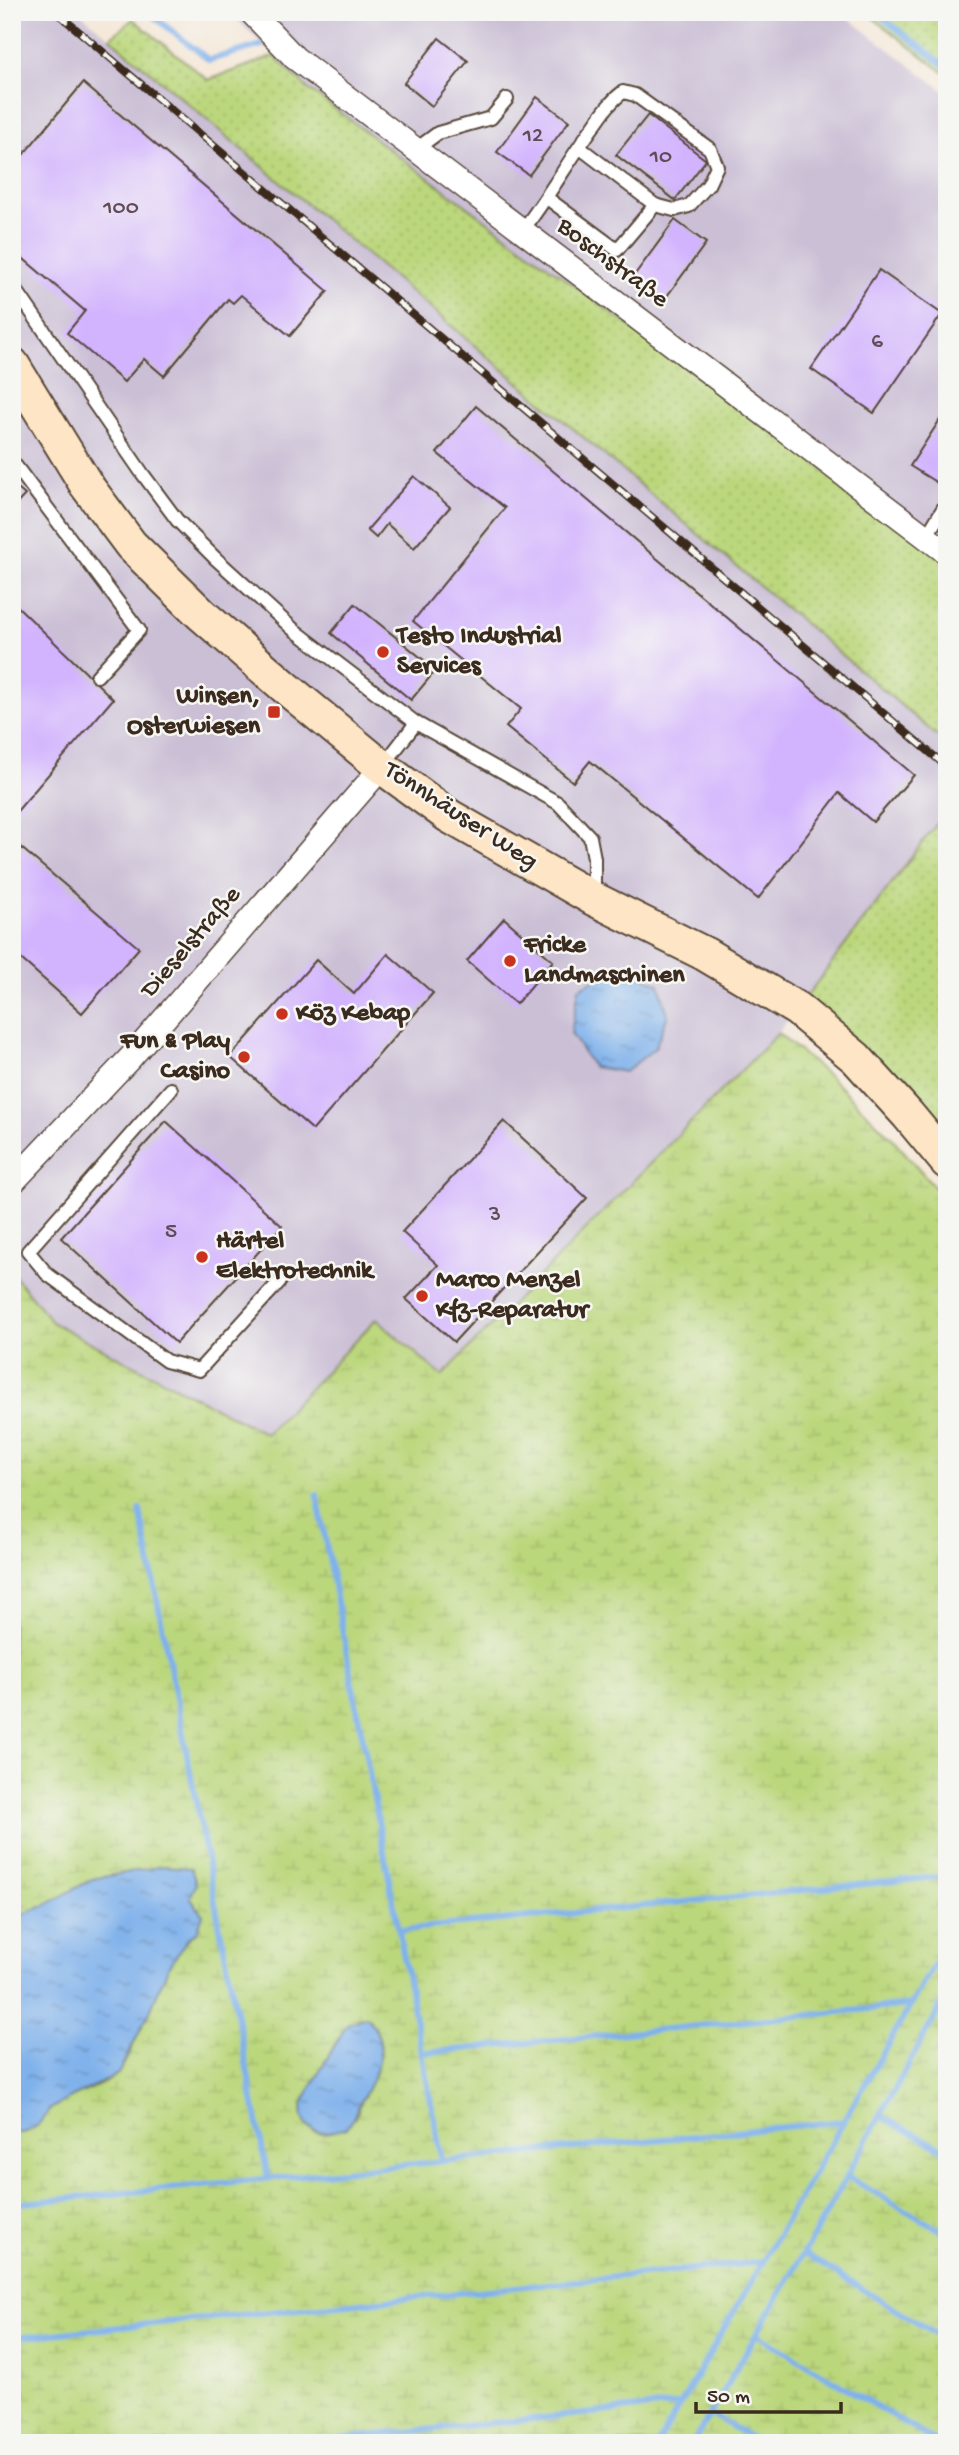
<svg xmlns="http://www.w3.org/2000/svg" width="959" height="2455" font-family="'Gochi Hand',sans-serif">
<style>
.industrial{fill:#cbbfd5}
.green{fill:url(#green-dots);stroke:#7b804d;stroke-width:2}
.wetland{fill:url(#wetland-marsh);stroke:#7b804d;stroke-width:2;fill-rule:evenodd}
.water{fill:url(#water-ripples);stroke:#5d6e84;stroke-width:2}
.lines{fill:none;stroke-linecap:round;stroke-linejoin:round}
.stream{stroke:#7fb1eb;stroke-width:6}
.building{fill:#d2b3fe}
.lane-casing{stroke:#574639;stroke-width:16}
.street-casing{stroke:#574639;stroke-width:26}
.secondary-casing{stroke:#574639;stroke-width:37}
.lane{stroke:#fff;stroke-width:12}
.street{stroke:#fff;stroke-width:23}
.secondary{stroke:#fde5c5;stroke-width:33}
.rail-casing{stroke:#3b2a1e;stroke-width:8}
.rail{stroke:#f6f6f2;stroke-width:5;stroke-dasharray:16;stroke-linecap:butt}
.poi-dot{fill:#c8321e;stroke:#f6f6f2;stroke-width:2.5}
.labels{text-anchor:middle;dominant-baseline:central;stroke-width:5;stroke-linejoin:round;paint-order:stroke}
.number-label{font-size:23px;fill:#614c56}
.street-label{font-size:26px;fill:#3b2a1e;stroke:#f6f6f2}
.poi-label{font-size:26px;font-weight:bold;fill:#3b2a1e;stroke:#f6f6f2;text-anchor:start}
</style>
<defs>
<pattern id="green-dots" width="8" height="8" patternUnits="userSpaceOnUse" patternTransform="scale(1.75)"><rect width="8" height="8" fill="#bbd77c"/><path d="M2 2h.1M6 6h.1" fill="none" stroke="#a2b96b" stroke-width="1.8" stroke-linecap="round"/></pattern>
<pattern id="wetland-marsh" width="20" height="14" patternUnits="userSpaceOnUse" patternTransform="scale(1.75)"><rect width="20" height="14" fill="#bbd77c"/><path d="M1 5h8M5 5V1M11 12h8M15 12V8" fill="none" stroke="#a2b96b"/></pattern>
<pattern id="water-ripples" width="26" height="14" patternUnits="userSpaceOnUse" patternTransform="scale(1.75)"><rect width="26" height="14" fill="#7fb1eb"/><path d="M2 4q2-2 4 0t4 0M15 11q2-2 4 0t4 0" fill="none" stroke="#6990be"/></pattern>
</defs>
<rect width="100%" height="100%" fill="#f6f6f2"/>
<filter id="ink" filterUnits="userSpaceOnUse"><feTurbulence type="fractalNoise" baseFrequency=".0143" numOctaves="2"/><feDisplacementMap in="SourceGraphic" scale="14" xChannelSelector="R" yChannelSelector="G"/><feConvolveMatrix kernelMatrix="1 2 1 2 8 2 1 2 1" color-interpolation-filters="sRGB"/></filter>
<filter id="wash" filterUnits="userSpaceOnUse"><feTurbulence type="fractalNoise" baseFrequency=".00686" numOctaves="4" result="noise"/><feDisplacementMap in="SourceGraphic" scale="28" xChannelSelector="R" yChannelSelector="G"/><feGaussianBlur stdDeviation="1.57" result="paint"/><feColorMatrix in="noise" values="0 0 0 0 0 0 0 0 0 0 0 0 0 0 0 0 0 1.4 0 .05"/><feComposite in="paint" operator="in"/></filter>
<g filter="url(#wash)">
<rect width="100%" height="100%" fill="#f5e6d4"/>
<g class="industrial">
<path d="M12 12H79L947 744V810L778 1033 442 1376 376 1320 266 1434 53 1323 12 1273Z"/>
<path d="M229 12H840L947 93V560L308 89Z"/>
</g>
<g class="green">
<path d="M865 12H947V75Z"/>
<path d="M133 19 208 80 274 56 308 89 947 560V744L110 38Z"/>
<path d="M947 810V1147L803 1001Z"/>
</g>
<path class="wetland" d="M778 1033 830 1077 892 1138 947 1201V2443H12V2132C37 2135 36 2121 51 2109 66 2096 106 2087 118 2073 123 2068 126 2060 129 2054 147 2021 167 1951 197 1932L199 1909 190 1898 46 1905 12 1919V1273L53 1323 266 1434 376 1319 442 1376ZM366 2017C400 2051 366 2082 355 2118 348 2122 338 2131 330 2132 308 2137 300 2119 303 2101L347 2024Z"/>
<g class="water">
<path d="M621 966 659 984 668 1015 655 1048 625 1072 593 1067 571 1033 579 988Z"/>
<path d="M163 1866 191 1868 196 1884 190 1898 203 1915 197 1932 188 1938 167 1970 149 2013 118 2074 51 2108 37 2126 23 2133 12 2132V1919L46 1905 92 1879Z"/>
<path d="M366 2017C393 2045 376 2074 360 2103 355 2112 353 2120 347 2128 321 2135 298 2135 303 2101L347 2024Z"/>
</g>
<g class="lines">
<g class="stream">
<path d="M148 12 209 60 262 45"/>
<path d="M875 12 947 67"/>
<path d="M317 1495 442 2161"/>
<path d="M140 1510 268 2178"/>
<path d="M399 1930 947 1876"/>
<path d="M422 2053 910 2005"/>
<path d="M880 2116 947 2151"/>
<path d="M846 2176 947 2234"/>
<path d="M12 2204 844 2121"/>
<path d="M803 2253 947 2341"/>
<path d="M756 2334 938 2443"/>
<path d="M12 2338 763 2262"/>
<path d="M12 2408 18 2443"/>
<path d="M710 2414 760 2443"/>
<path d="M297 2443 680 2404"/>
<path d="M658 2443 947 1942"/>
<path d="M693 2443 818 2228 947 1995"/>
</g>
</g>
<g id="blocks">
<g class="building">
<path d="M439 38 468 61 432 106 404 83Z"/>
<path d="M83 83 328 291 290 336 241 295 233 303 228 299 164 376 144 359 124 382 67 333 85 311 12 249V168Z"/>
<path d="M537 97 569 121 529 175 497 152Z"/>
<path d="M648 115 706 160 675 200 616 155Z"/>
<path d="M675 220 706 243 664 300 633 277Z"/>
<path d="M879 270 942 314 874 413 811 369Z"/>
<path d="M476 406 914 775 873 822 839 793 758 899 590 761 573 782 506 727 521 709 413 621 505 508 437 453Z"/>
<path d="M943 415 947 417V489L910 466Z"/>
<path d="M414 476 450 507 414 548 387 524 376 538 367 530Z"/>
<path d="M12 484 25 495 12 509Z"/>
<path d="M12 601 113 699 12 817Z"/>
<path d="M355 604 436 670 411 700 331 633Z"/>
<path d="M12 840 139 948 82 1013 12 951Z"/>
<path d="M504 918 553 961 516 1004 467 961Z"/>
<path d="M388 954 433 993 313 1130 230 1057 316 960 354 994Z"/>
<path d="M166 1121 282 1226 176 1343 61 1238Z"/>
<path d="M504 1121 587 1198 454 1342 406 1299 438 1265 402 1232Z"/>
</g>
</g>
</g>
<g filter="url(#ink)">
<use href="#blocks" fill-opacity="0" stroke="#574639" stroke-width="2"/>
<g class="lines">
<defs>
<g id="lane">
<path d="M415 150 438 133 491 118 507 99"/>
<path d="M547 198 617 250 655 205"/>
<path d="M522 231C546 200 565 167 588 134 599 119 608 103 623 92L635 95 710 149 717 166 708 185 689 206 674 210 655 205 579 147"/>
<path d="M12 284 142 473 177 520 215 558 293 629 416 723 382 767"/>
<path d="M12 461 139 630 97 676"/>
<path d="M926 537 947 502"/>
<path d="M416 723 558 803 590 837 594 858V895"/>
<path d="M171 1089 28 1251 47 1274 166 1361 199 1370 280 1281"/>
</g>
<g id="street">
<path d="M251 12 295 58 947 553"/>
<path d="M12 1183 132 1056 382 767"/>
</g>
<path id="secondary" d="M12 364 87 486 131 545 201 614 291 692 382 767 449 816 594 899 705 954 797 1009 856 1058 908 1115 947 1162"/>
</defs>
<use href="#lane" class="lane-casing"/>
<use href="#street" class="street-casing"/>
<use href="#secondary" class="secondary-casing"/>
<use href="#lane" class="lane"/>
<use href="#street" class="street"/>
<use href="#secondary" class="secondary"/>
<defs>
<path id="rail" d="M56 12 947 767"/>
</defs>
<use href="#rail" class="rail-casing"/>
<use href="#rail" class="rail"/>
</g>
</g>
<g class="poi-dot">
<circle cx="383" cy="652" r="7"/>
<rect x="267" y="705" width="14" height="14" rx="3.5"/>
<circle cx="510" cy="961" r="7"/>
<circle cx="282" cy="1014" r="7"/>
<circle cx="244" cy="1057" r="7"/>
<circle cx="202" cy="1257" r="7"/>
<circle cx="422" cy="1296" r="7"/>
</g>
<g class="labels">
<g class="number-label">
<text x="533" y="136">12</text>
<text x="661" y="157">10</text>
<text x="121" y="208">100</text>
<text x="877" y="342">6</text>
<text x="495" y="1215">3</text>
<text x="171" y="1232">5</text>
</g>
<g class="street-label">
<text transform="translate(612 264) rotate(37)">Boschstraße</text>
<text transform="translate(460 817) rotate(33)">Tönnhäuser Weg</text>
<text transform="translate(192 943) rotate(-49)">Dieselstraße</text>
</g>
<g class="poi-label">
<text x="397" y="637">Testo Industrial<tspan x="397" dy="30">Services</tspan></text>
<text x="260" y="697" text-anchor="end">Winsen,<tspan x="260" dy="30">Osterwiesen</tspan></text>
<text x="524" y="946">Fricke<tspan x="524" dy="30">Landmaschinen</tspan></text>
<text x="296" y="1014">Köz Kebap</text>
<text x="230" y="1042" text-anchor="end">Fun &amp; Play<tspan x="230" dy="30">Casino</tspan></text>
<text x="216" y="1242">Härtel<tspan x="216" dy="30">Elektrotechnik</tspan></text>
<text x="436" y="1281">Marco Menzel<tspan x="436" dy="30">Kfz-Reparatur</tspan></text>
</g>
</g>
<rect width="959" height="2455" fill="none" stroke="#f6f6f2" stroke-width="42"/>
<path d="M696 2402v10h145v-10" fill="none" stroke="#3b2a1e" stroke-width="3.5"/>
<text x="707" y="2402" font-size="21" fill="#3b2a1e" stroke="#f6f6f2" stroke-width="5" paint-order="stroke">50 m</text>
</svg>
